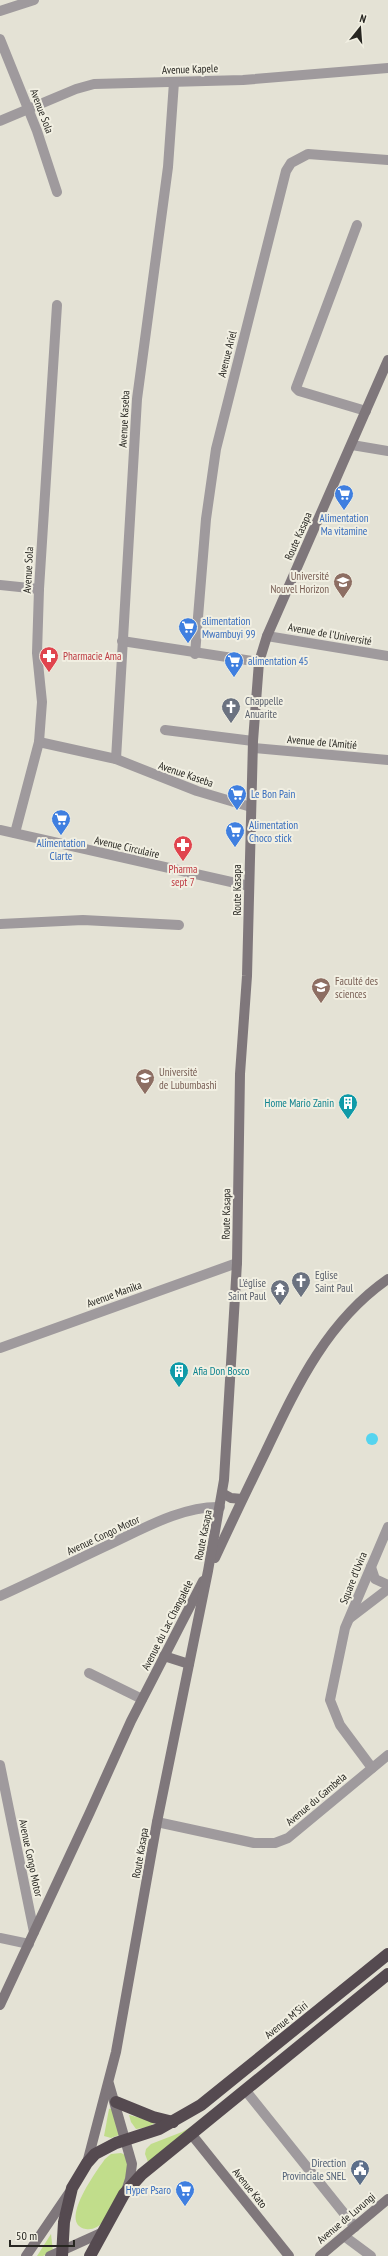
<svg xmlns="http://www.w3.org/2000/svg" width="388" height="2256" font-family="'PT Sans Narrow',sans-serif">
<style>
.green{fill:#c1dd8b}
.water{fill:#55d4ef}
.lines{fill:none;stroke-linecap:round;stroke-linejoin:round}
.street{stroke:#9f9a9d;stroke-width:10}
.secondary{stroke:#7f777b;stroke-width:10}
.highway{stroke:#554a50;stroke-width:12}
.labels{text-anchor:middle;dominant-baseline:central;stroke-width:4;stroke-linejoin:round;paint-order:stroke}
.street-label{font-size:11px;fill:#272621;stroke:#f1efe2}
.shop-label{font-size:11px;fill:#366cbe;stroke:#f1efe2;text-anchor:start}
.education-label{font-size:11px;fill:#785e54;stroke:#f1efe2;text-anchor:start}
.health-label{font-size:11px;fill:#be3a42;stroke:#f1efe2;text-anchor:start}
.worship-label{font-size:11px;fill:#5b616d;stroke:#f1efe2;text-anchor:start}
.culture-label{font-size:11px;fill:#0d838f;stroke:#f1efe2;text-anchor:end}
.service-label{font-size:11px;fill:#4e5e75;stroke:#f1efe2;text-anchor:end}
</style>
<rect width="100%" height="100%" fill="#e4e2d5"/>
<g class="green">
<path d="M113 2108 119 2135 111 2138 104 2136 109 2109Z"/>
<path d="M129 2115 156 2122 148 2127 136 2129 131 2122Z"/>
<path d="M205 2119 148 2162 145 2154 146 2149 151 2144 182 2132Z"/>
<path d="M121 2153 125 2155 130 2174C122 2188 113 2212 103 2222 98 2227 93 2230 86 2229 57 2224 98 2169 105 2159L111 2154Z"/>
<path d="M51 2234 53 2252 43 2256H37Z"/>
</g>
<circle class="water" cx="372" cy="1439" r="6"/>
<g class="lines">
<g class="street">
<path d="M0 11 34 0"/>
<path d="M0 39 37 131 57 192"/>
<path d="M0 121 76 89 94 84 243 80 388 68"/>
<path d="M357 225 296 388 299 391 366 411"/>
<path d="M352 445 388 451"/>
<path d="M0 585 39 589"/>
<path d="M267 636 388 656"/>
<path d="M122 641 259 662"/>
<path d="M195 654 206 519 216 449 286 171 291 163 308 154 388 160"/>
<path d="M165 730 253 741"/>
<path d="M39 742 116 759 197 791 251 807"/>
<path d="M253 748 388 760"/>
<path d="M116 759 137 399 168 167 174 82"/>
<path d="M0 830 249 886"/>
<path d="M15 833 39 742 42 702 37 653 39 589 57 305"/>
<path d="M0 924 83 920 179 925"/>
<path d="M0 1348 237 1263"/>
<path d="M371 1567 375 1579 388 1585"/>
<path d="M0 1596C35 1580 70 1563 106 1546 141 1530 181 1506 220 1507"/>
<path d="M350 1618 388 1589"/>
<path d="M89 1673 142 1699"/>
<path d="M0 1765 34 1932"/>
<path d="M372 1768 340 1725 330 1700 345 1628 388 1527"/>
<path d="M157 1822 254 1843H275L288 1838 388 1755"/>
<path d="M0 1938 29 1944"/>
<path d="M246 2091 355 2227"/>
<path d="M344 2236 371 2256"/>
</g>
<g class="secondary">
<path d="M222 1493 231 1498 242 1499"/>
<path d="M215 1558C231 1523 248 1488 265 1453 296 1388 326 1322 388 1279"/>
<path d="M164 1656 189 1664"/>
<path d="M0 2005 90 1812 131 1721 203 1581"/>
<path d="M109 2084 132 2164 130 2179 126 2191"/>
<path d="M192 2135 289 2256"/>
<path d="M87 2163 116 2052 157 1822 208 1571 224 1480 237 1263 240 1074 247 976 253 741 259 662 267 636 388 360"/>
<path d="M26 2256 69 2193"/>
<path d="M50 2256 101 2233"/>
<path d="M320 2256 388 2199"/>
</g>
<g class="highway">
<path d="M116 2102 153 2117 173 2122"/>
<path d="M62 2256 64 2222 72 2188 87 2163 95 2154 116 2143 159 2129 201 2105 388 1954"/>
<path d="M90 2256 124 2194 142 2174 388 1974"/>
</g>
</g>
<defs>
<symbol id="supermarket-pin" viewBox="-11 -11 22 30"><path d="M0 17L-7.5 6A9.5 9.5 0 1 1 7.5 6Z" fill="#3f7fe0" stroke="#f1efe2"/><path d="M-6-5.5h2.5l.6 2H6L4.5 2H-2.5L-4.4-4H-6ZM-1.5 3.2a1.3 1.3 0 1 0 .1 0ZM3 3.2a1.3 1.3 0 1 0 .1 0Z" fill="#fff"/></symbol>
<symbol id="university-pin" viewBox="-11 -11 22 30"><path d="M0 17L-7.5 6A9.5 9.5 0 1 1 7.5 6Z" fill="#8d6e63" stroke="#f1efe2"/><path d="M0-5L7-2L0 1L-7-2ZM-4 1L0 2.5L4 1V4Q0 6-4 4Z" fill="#fff"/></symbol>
<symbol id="pharmacy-pin" viewBox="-11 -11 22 30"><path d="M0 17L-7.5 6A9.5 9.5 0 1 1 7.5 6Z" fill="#e0444e" stroke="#f1efe2"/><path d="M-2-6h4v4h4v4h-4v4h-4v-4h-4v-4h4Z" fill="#fff"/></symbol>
<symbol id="church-pin" viewBox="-11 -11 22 30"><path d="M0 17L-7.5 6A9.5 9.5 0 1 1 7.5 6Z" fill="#6b7280" stroke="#f1efe2"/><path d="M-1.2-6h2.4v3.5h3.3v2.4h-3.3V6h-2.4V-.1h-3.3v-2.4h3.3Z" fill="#fff"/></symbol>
<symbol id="building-pin" viewBox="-11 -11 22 30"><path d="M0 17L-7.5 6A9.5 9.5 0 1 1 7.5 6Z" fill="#0f9aa8" stroke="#f1efe2"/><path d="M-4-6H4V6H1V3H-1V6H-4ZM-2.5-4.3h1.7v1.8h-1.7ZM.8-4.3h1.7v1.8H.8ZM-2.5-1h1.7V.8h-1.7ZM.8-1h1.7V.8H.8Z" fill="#fff"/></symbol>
<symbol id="temple-pin" viewBox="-11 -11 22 30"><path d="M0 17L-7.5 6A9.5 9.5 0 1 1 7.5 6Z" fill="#6b7280" stroke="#f1efe2"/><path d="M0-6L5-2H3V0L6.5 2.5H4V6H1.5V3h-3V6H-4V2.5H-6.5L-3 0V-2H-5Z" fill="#fff"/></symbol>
<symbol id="civic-pin" viewBox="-11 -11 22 30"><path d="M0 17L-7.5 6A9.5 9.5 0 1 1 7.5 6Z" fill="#5c6f8a" stroke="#f1efe2"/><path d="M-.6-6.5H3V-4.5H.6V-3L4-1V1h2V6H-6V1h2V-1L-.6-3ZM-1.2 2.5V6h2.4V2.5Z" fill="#fff"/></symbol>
</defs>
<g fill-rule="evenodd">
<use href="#supermarket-pin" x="333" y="483" width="22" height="30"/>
<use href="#university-pin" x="332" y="571" width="22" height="30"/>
<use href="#supermarket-pin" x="177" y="616" width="22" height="30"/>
<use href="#pharmacy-pin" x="38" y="645" width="22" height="30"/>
<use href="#supermarket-pin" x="223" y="650" width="22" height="30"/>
<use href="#church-pin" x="220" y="696" width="22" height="30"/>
<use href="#supermarket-pin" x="226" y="783" width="22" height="30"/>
<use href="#supermarket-pin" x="50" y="808" width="22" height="30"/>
<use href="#supermarket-pin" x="224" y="820" width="22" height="30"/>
<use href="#pharmacy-pin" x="172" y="834" width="22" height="30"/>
<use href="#university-pin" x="310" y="976" width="22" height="30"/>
<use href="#university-pin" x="134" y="1067" width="22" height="30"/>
<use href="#building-pin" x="337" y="1092" width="22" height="30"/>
<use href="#church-pin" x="290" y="1270" width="22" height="30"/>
<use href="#temple-pin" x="269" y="1278" width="22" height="30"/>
<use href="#building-pin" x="168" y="1360" width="22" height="30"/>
<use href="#civic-pin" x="349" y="2158" width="22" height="30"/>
<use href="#supermarket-pin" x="174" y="2179" width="22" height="30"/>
</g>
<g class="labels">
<g class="street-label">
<text transform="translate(190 69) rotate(-2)">Avenue Kapele</text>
<text transform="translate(42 111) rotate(69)">Avenue Sola</text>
<text transform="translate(227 354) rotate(-76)">Avenue Ariel</text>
<text transform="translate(124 419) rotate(-87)">Avenue Kaseba</text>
<text transform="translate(298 536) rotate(-66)">Route Kasapa</text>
<text transform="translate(28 570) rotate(-87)">Avenue Sola</text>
<text transform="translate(330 634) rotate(10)">Avenue de l'Université</text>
<text transform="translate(322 742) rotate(5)">Avenue de l'Amitié</text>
<text transform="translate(186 774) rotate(19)">Avenue Kaseba</text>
<text transform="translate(127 847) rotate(13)">Avenue Circulaire</text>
<text transform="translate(237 890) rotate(-90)">Route Kasapa</text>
<text transform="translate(226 1214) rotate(-89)">Route Kasapa</text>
<text transform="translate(114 1294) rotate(-20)">Avenue Manika</text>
<text transform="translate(103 1535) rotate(-25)">Avenue Congo Motor</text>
<text transform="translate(203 1535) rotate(-79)">Route Kasapa</text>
<text transform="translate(353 1578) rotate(-68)">Square d'Uvira</text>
<text transform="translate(167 1625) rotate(-63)">Avenue du Lac Changalele</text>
<text transform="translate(316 1799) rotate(-40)">Avenue du Gambela</text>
<text transform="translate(140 1853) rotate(-80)">Route Kasapa</text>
<text transform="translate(31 1858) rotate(78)">Avenue Congo Motor</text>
<text transform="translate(286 2020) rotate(-39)">Avenue M'Siri</text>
<text transform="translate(250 2188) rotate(51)">Avenue Kato</text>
<text transform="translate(346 2218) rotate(-40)">Avenue de Luvungi</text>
</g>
<g class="shop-label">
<text x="344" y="518" text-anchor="middle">Alimentation<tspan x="344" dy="13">Ma vitamine</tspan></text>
<text x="202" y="621">alimentation<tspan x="202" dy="13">Mwambuyi 99</tspan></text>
<text x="248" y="661">alimentation 45</text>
<text x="251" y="794">Le Bon Pain</text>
<text x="249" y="825">Alimentation<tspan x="249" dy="13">Choco stick</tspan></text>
<text x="61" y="843" text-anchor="middle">Alimentation<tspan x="61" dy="13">Clarte</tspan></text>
<text x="171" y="2190" text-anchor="end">Hyper Psaro</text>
</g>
<g class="education-label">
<text x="329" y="576" text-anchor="end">Université<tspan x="329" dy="13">Nouvel Horizon</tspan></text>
<text x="335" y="981">Faculté des<tspan x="335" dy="13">sciences</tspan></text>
<text x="159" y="1072">Université<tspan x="159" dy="13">de Lubumbashi</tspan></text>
</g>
<g class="health-label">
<text x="63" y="656">Pharmacie Ama</text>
<text x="183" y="869" text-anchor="middle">Pharma<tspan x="183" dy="13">sept 7</tspan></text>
</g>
<g class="worship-label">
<text x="245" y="701">Chappelle<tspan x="245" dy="13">Anuarite</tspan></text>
<text x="315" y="1275">Eglise<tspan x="315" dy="13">Saint Paul</tspan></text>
<text x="266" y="1283" text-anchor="end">L'église<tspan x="266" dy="13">Saint Paul</tspan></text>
</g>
<g class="culture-label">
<text x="334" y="1103">Home Mario Zanin</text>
<text x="193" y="1371" text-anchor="start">Afia Don Bosco</text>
</g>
<g class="service-label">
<text x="346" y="2163">Direction<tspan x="346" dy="13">Provinciale SNEL</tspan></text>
</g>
</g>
<g transform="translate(360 28) rotate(17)" stroke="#f1efe2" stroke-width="3" paint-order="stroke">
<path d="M0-3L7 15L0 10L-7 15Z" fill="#272621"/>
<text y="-6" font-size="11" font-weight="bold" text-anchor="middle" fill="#272621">N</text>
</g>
<path d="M10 2240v6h64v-6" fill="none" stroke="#272621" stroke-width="2"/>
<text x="16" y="2240" font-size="12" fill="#272621" stroke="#f1efe2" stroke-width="3" paint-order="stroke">50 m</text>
</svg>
